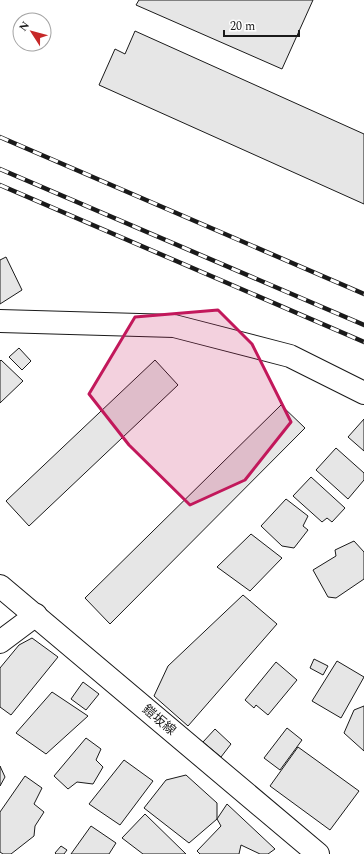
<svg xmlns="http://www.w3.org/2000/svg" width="364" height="854" font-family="Spectral,'Noto Sans JP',serif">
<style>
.building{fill:#e6e6e6;stroke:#1a1a1a}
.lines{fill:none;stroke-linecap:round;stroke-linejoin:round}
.minor-casing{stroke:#1a1a1a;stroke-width:24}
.minor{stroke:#fff;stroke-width:22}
.rail-casing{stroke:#1a1a1a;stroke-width:4.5}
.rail{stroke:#fff;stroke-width:3;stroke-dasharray:9;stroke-linecap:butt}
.marked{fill:#c2185b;fill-opacity:0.2;stroke:#c2185b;stroke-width:3;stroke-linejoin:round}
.labels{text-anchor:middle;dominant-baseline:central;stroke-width:3;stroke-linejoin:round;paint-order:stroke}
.street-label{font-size:13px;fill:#1a1a1a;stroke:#fff}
</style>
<rect width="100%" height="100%" fill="#fff"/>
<g class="building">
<path d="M139 0H313L282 69 136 5Z"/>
<path d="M135 31 364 134V204L99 85 115 49 125 54Z"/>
<path d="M6 257 22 290 0 304V260Z"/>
<path d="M19 348 31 361 22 370 9 357Z"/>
<path d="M1 360 23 381 0 403V361Z"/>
<path d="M155 360 178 385 29 526 6 501Z"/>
<path d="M281 405 305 428 110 624 85 598Z"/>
<path d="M364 419V451L348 437Z"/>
<path d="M336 448 364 473V480L348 499 316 470Z"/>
<path d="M311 477 345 508 332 522 327 518 322 522 293 496Z"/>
<path d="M286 499 308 516 303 526 308 530 294 548 282 546 261 526Z"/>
<path d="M251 534 282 558 250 591 217 567Z"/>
<path d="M354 541 364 552V579L336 598 328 597 313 570 336 556 335 550Z"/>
<path d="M243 595 277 624 188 726 154 696 168 666Z"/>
<path d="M32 638 58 657 11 715 0 707V668L19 645Z"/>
<path d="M314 659 328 666 323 675 310 668Z"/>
<path d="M337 661 364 677 341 718 312 701Z"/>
<path d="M276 662 297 680 268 715 256 705 254 708 245 700Z"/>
<path d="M83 682 99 694 86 710 71 699Z"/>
<path d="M52 692 88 716 46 754 16 733Z"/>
<path d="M364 706V751L344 733 354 710Z"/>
<path d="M287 728 302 740 280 770 264 758Z"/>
<path d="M215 729 231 744 221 757 203 742Z"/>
<path d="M86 738 101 749 96 760 103 767 93 784 77 782 68 789 54 776Z"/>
<path d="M298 747 359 791 330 830 270 786Z"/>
<path d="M124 760 153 781 120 825 89 804Z"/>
<path d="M0 766 5 777 0 786Z"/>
<path d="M186 775 217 803V819L189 843 144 808 166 780Z"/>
<path d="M25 776 42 788 34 804 44 812 35 826 34 836 11 854H3L0 852V812Z"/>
<path d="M227 804 275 849 268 854H260L241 845 239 854H200L197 851 221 826 217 819Z"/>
<path d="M145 814 186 854H143L122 838Z"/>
<path d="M91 826 116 843 109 854H71Z"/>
<path d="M61 846 67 850 64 854H56L55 853Z"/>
</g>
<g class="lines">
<defs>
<g id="minor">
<path d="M0 321 174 326 290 356 364 393"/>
<path d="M0 586 318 854"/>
<path d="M0 642 36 615"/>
</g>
</defs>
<use href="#minor" class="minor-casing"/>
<use href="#minor" class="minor"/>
<defs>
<g id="rail">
<path d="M0 137 364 294"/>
<path d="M0 169 364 325"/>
<path d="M0 185 364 342"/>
</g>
</defs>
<use href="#rail" class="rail-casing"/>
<use href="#rail" class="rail"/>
</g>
<path class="marked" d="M218 310 252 344 291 422 245 480 190 505 129 445 89 394 135 317Z"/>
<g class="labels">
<g class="street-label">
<text transform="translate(159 720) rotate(40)">鎧坂線</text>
</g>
</g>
<g transform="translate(32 32) rotate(306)"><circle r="19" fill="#ffffff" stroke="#a3a3a3"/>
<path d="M0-3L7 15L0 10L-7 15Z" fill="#c62828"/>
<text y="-6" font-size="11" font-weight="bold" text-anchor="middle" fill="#1a1a1a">N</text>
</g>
<path d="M224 30v6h75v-6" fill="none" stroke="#1a1a1a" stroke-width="2"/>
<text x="230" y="30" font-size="12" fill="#1a1a1a" stroke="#ffffff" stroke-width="3" paint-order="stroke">20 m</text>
</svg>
